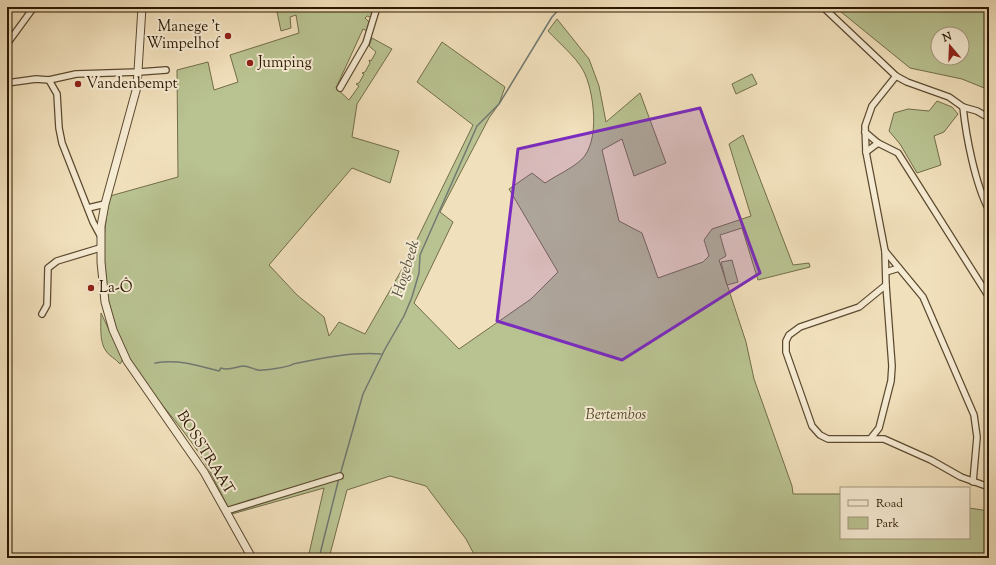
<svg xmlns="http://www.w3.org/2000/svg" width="996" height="565" font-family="'Sorts Mill Goudy',serif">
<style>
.green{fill:#b9c291;stroke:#726d49;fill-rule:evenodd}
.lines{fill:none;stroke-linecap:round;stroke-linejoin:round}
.stream{stroke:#717972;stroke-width:1.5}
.minor-casing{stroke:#5c4a30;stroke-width:8}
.tertiary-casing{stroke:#5c4a30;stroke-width:9}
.minor{stroke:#f6ebd3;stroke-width:5.5}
.tertiary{stroke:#f6ebd3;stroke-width:7}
.marked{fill:#7b2cbf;fill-opacity:0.2;stroke:#7b2cbf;stroke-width:3;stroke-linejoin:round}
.poi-dot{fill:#8f2418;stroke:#f6ebd3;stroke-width:1.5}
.labels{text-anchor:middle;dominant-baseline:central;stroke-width:4;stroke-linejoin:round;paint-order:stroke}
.poi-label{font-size:15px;fill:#2a1801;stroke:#f6ebd3;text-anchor:start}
.park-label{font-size:15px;font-style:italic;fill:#554b2c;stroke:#f6ebd3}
.street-label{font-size:15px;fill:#2a1801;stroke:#f6ebd3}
.water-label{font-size:16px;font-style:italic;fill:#545143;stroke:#f6ebd3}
</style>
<rect width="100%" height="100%" fill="#f1e0bc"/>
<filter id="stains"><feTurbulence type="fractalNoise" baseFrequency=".005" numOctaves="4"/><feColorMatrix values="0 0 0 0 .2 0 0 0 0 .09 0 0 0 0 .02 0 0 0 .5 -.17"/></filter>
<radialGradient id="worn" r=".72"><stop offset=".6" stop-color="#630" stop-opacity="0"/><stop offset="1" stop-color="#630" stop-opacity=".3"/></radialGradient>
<g class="green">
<path d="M276 7H294L295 10 308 7H373L371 17 367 16 365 18 369 22 367 31 363 29 336 88 349 100 359 86 356 84 359 83 364 74 362 73 365 72 370 63 369 60 371 61 376 52 369 46 372 38 392 49 357 104 352 137 399 151 390 183 352 168 269 265 297 295 324 317 329 336 339 322 365 334 405 264 473 125 417 82 442 42 505 87 499 104 489 118 440 212 453 222 414 303 459 349 531 299 558 272 509 189 532 173 545 183C557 175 571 169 581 160 601 142 594 90 583 70 575 56 559 43 548 31L557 19 589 59 599 86 606 122 640 93 666 163 634 176 622 139 602 150 619 221 642 233 658 278 703 262 709 256 704 240 712 229 751 216 729 144 743 135 793 265 809 263 810 267 758 280 742 228 720 235 726 256 719 260 746 342 754 379 792 486 793 494H841V538H969V508L989 511V558H476L466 539 426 486 390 476 347 490 329 558H308L324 488 232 514C219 491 208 464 192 443 173 416 149 392 132 363 102 310 98 255 110 196L178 177 177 70 208 62 214 90 238 82 230 55 299 33 296 15 290 17 291 28 281 31Z"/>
<path d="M835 7H989V90L962 79 910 68ZM938 34H962V58H938Z"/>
<path d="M752 74 757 84 736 94 732 84Z"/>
<path d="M937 101 952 107 958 114 944 132 934 136 941 165 917 173 900 144 889 131 894 113 908 109 929 111Z"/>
<path d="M732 260 738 282 727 285 721 262Z"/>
<path d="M101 313 123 359 120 364C116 359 109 356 106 351 99 342 101 324 101 313Z"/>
</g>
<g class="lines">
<g class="stream">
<path d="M155 363C178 359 197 365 219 371L221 368C229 371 235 367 243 366 248 366 253 369 258 370 262 371 290 367 293 364 322 358 352 352 381 354"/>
<path d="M340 475 363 394 385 349 404 316 412 297 419 273 420 255 477 126 499 104 552 17 561 7"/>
<path d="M319 558 339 478"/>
</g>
<defs>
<g id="minor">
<path d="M823 7 896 76 907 82 949 97 963 107 977 111 989 118"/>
<path d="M7 44 34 7"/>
<path d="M896 76 872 106 865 126 866 152 885 251 886 285 859 307 800 327 789 335 786 341V352L812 426 820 435 828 439H884L931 460 961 477 989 487"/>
<path d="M49 80 57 94 59 128 62 143 93 222 100 235"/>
<path d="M7 83 36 79 49 80 76 74 139 72 166 70"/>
<path d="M340 88 366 43 377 7"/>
<path d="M963 107C966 136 975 184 989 210"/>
<path d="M865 132 878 143 866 152"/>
<path d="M878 143 898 153 989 297"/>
<path d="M88 208 105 204"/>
<path d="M885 251 923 297 974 415 977 437 973 482"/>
<path d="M886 272 899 268"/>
<path d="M42 314 47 305 48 268 57 261 100 248"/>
<path d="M871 438 879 428 891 381 892 366 886 285"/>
<path d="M226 511 340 476"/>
</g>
<path id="tertiary" d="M142 7 137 87 105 204 101 226V262L105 302 113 330 127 361 204 472 252 558"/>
</defs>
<use href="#minor" class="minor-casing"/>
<use href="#tertiary" class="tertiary-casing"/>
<use href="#minor" class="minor"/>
<use href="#tertiary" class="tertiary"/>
</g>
<path class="marked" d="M700 108 760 273 622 360 497 321 518 149Z"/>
<g class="poi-dot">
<circle cx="228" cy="36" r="4"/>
<circle cx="250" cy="63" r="4"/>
<circle cx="78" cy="84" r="4"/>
<circle cx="91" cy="288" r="4"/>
</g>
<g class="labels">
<g class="poi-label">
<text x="220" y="27" text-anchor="end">Manege 't<tspan x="220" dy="17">Wimpelhof</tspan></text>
<text x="258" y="63">Jumping</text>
<text x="86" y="84">Vandenbempt</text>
<text x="99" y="288">La-Ô</text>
</g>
<g class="park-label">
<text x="616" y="415">Bertembos</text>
</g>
<g class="street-label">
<text transform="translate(205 453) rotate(58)">BOSSTRAAT</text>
</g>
<g class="water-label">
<text transform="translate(407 269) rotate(-73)">Hogebeek</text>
</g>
</g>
<rect width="996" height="565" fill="none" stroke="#f1e0bc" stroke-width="24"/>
<rect x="8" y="8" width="980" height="549" fill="none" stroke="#2a1801" stroke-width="2"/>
<rect x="12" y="12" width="972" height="541" fill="none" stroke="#2a1801"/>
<rect x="840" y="487" width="130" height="52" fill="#f6ebd3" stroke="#a4977f"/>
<rect x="848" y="500" width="20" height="6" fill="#f6ebd3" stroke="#a4977f"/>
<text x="876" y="507" font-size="12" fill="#2a1801">Road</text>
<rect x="848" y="517" width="20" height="12" fill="#b9c291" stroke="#a4977f"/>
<text x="876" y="527" font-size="12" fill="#2a1801">Park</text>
<g transform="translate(950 46) rotate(341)"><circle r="19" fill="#f6ebd3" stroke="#a4977f"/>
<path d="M0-3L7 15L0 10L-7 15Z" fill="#8f2418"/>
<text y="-6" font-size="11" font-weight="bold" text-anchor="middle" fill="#2a1801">N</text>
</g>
<rect width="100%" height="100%" filter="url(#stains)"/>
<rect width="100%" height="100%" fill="url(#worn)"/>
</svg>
